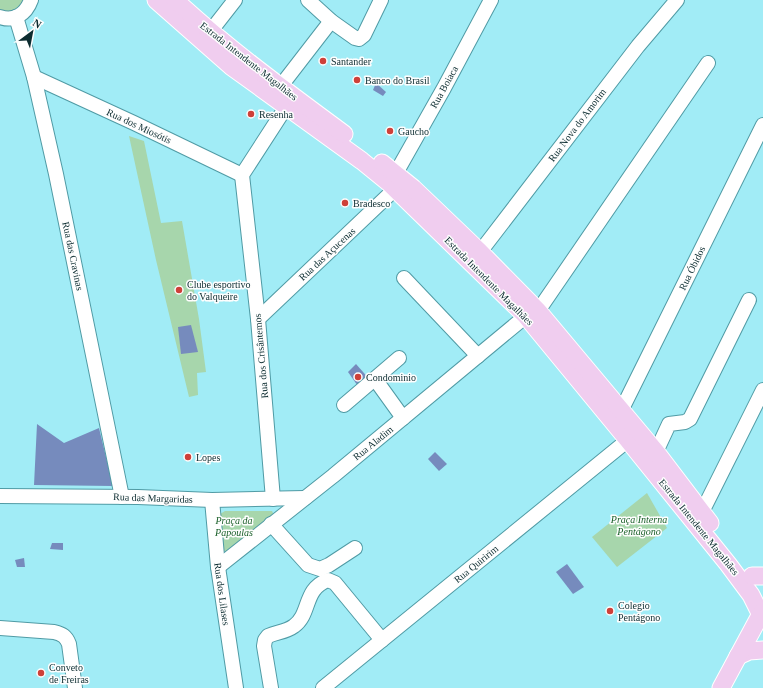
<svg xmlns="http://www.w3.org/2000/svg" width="763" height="688" font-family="'Times New Roman',serif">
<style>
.green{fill:#a7d6ac}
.water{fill:#768bbd}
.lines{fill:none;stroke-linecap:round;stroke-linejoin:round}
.minor-casing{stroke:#509ba5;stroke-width:16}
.major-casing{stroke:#fff;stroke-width:19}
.minor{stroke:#fff;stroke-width:14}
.major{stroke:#f0cdef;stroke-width:17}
.poi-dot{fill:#ce4039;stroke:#fefefe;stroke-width:1.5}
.labels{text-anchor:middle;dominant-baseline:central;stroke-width:3;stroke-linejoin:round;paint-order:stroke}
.street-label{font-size:10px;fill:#0c2c30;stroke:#fefefe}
.poi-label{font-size:10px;fill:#0c2c30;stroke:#fefefe;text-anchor:start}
.park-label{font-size:10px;font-style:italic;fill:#195f28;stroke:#fefefe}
</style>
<rect width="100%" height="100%" fill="#a1ecf6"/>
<g class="green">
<path d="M0 0H26C16 11 15 14 0 10Z"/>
<path d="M129 136 144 141 161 223 182 221 199 319 206 372 197 373 198 395 189 397 156 260Z"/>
<path d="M647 493 667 528 617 567 592 537Z"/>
<path d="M225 511H272L274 515 226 552 221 550 220 514Z"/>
</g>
<g class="water">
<path d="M376 83 386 92 383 96 373 90Z"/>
<path d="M191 325 198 352 181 354 178 327Z"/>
<path d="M356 364 371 381 360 389 348 372Z"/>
<path d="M37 424 64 443 99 428 113 486 34 485Z"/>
<path d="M435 452 447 464 439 471 428 459Z"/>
<path d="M52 543H63V550L50 549Z"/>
<path d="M24 558 25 567H17L15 560Z"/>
<path d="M567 564 584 587 573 594 556 572Z"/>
</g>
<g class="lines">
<defs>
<g id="minor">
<path d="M308 0 331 21 355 38 359 39 364 35 381 0"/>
<path d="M0 17C14 22 26 14 31 0"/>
<path d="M16 17 34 77 56 174 122 497"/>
<path d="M210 32 235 0"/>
<path d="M34 77 134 123 242 175"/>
<path d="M280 87 331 21"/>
<path d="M396 173 444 88 491 0"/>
<path d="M480 252 638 46 677 0"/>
<path d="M404 278 478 356"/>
<path d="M538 311 708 63"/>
<path d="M258 319 395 189"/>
<path d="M375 379 403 418"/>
<path d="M344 405 399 358"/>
<path d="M621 411 763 125"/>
<path d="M656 452 669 424 685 422 690 419 749 300"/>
<path d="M0 496 138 497 212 500 305 498"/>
<path d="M273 499 258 319 242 175 286 107"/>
<path d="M212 500 218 567 236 688"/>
<path d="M702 512 763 390"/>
<path d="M271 524 308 565 320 569 329 565 355 548"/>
<path d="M218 567 333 476 526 316"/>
<path d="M0 628 54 632C62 634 66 636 69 644L75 688"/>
<path d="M271 688 264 646 265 640 268 636C277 632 286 632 294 626 311 614 303 589 328 580L335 583 382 640"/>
<path d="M323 688 628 440"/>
</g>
<g id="major">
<path d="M156 0 232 67 362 161 389 183 526 316 628 440 728 564 751 595 763 619"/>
<path d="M175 0C228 49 286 91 344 134"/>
<path d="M382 163 413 188 480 252 538 311 656 452 710 523"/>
<path d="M752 576H763"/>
<path d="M738 656 749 651 763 650"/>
<path d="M721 688 763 610"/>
</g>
</defs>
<use href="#minor" class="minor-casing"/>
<use href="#major" class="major-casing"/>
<use href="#minor" class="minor"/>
<use href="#major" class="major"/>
</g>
<g class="poi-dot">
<circle cx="323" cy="61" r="4"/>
<circle cx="357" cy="80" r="4"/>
<circle cx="251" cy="114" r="4"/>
<circle cx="390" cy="131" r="4"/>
<circle cx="345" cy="203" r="4"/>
<circle cx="179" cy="290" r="4"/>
<circle cx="358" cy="377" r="4"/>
<circle cx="188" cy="457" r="4"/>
<circle cx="610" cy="611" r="4"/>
<circle cx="41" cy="673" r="4"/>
</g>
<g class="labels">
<g class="street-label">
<text transform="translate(249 61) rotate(38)">Estrada Intendente Magalhães</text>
<text transform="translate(444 87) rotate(-61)">Rua Boiaca</text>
<text transform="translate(577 125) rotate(-53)">Rua Nova do Amorim</text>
<text transform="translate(139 126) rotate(25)">Rua dos Miosótis</text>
<text transform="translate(327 254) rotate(-43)">Rua das Açucenas</text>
<text transform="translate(73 256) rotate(78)">Rua das Cravinas</text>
<text transform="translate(692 268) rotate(-64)">Rua Óbidos</text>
<text transform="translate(489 281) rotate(45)">Estrada Intendente Magalhães</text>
<text transform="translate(261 356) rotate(-95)">Rua dos Crisântemos</text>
<text transform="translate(373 443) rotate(-39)">Rua Aladim</text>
<text transform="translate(153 498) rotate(2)">Rua das Margaridas</text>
<text transform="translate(699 527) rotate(51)">Estrada Intendente Magalhães</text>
<text transform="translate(476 564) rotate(-39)">Rua Quiririm</text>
<text transform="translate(222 594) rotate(82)">Rua dos Lilases</text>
</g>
<g class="poi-label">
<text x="331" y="61">Santander</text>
<text x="365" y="80">Banco do Brasil</text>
<text x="259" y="114">Resenha</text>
<text x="398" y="131">Gaucho</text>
<text x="353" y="203">Bradesco</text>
<text x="187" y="284">Clube esportivo<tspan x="187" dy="12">do Valqueire</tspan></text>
<text x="366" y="377">Condominio</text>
<text x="196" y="457">Lopes</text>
<text x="618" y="605">Colegio<tspan x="618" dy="12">Pentágono</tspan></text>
<text x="49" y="667">Conveto<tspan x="49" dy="12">de Freiras</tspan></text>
</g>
<g class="park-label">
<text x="639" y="519">Praça Interna<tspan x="639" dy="12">Pentágono</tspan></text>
<text x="234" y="520">Praça da<tspan x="234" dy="12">Papoulas</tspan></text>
</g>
</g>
<g transform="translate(32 32) rotate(32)" stroke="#fefefe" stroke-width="3" paint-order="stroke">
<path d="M0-3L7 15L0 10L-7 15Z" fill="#0c2c30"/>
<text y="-6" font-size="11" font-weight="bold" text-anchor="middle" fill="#0c2c30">N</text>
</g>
</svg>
